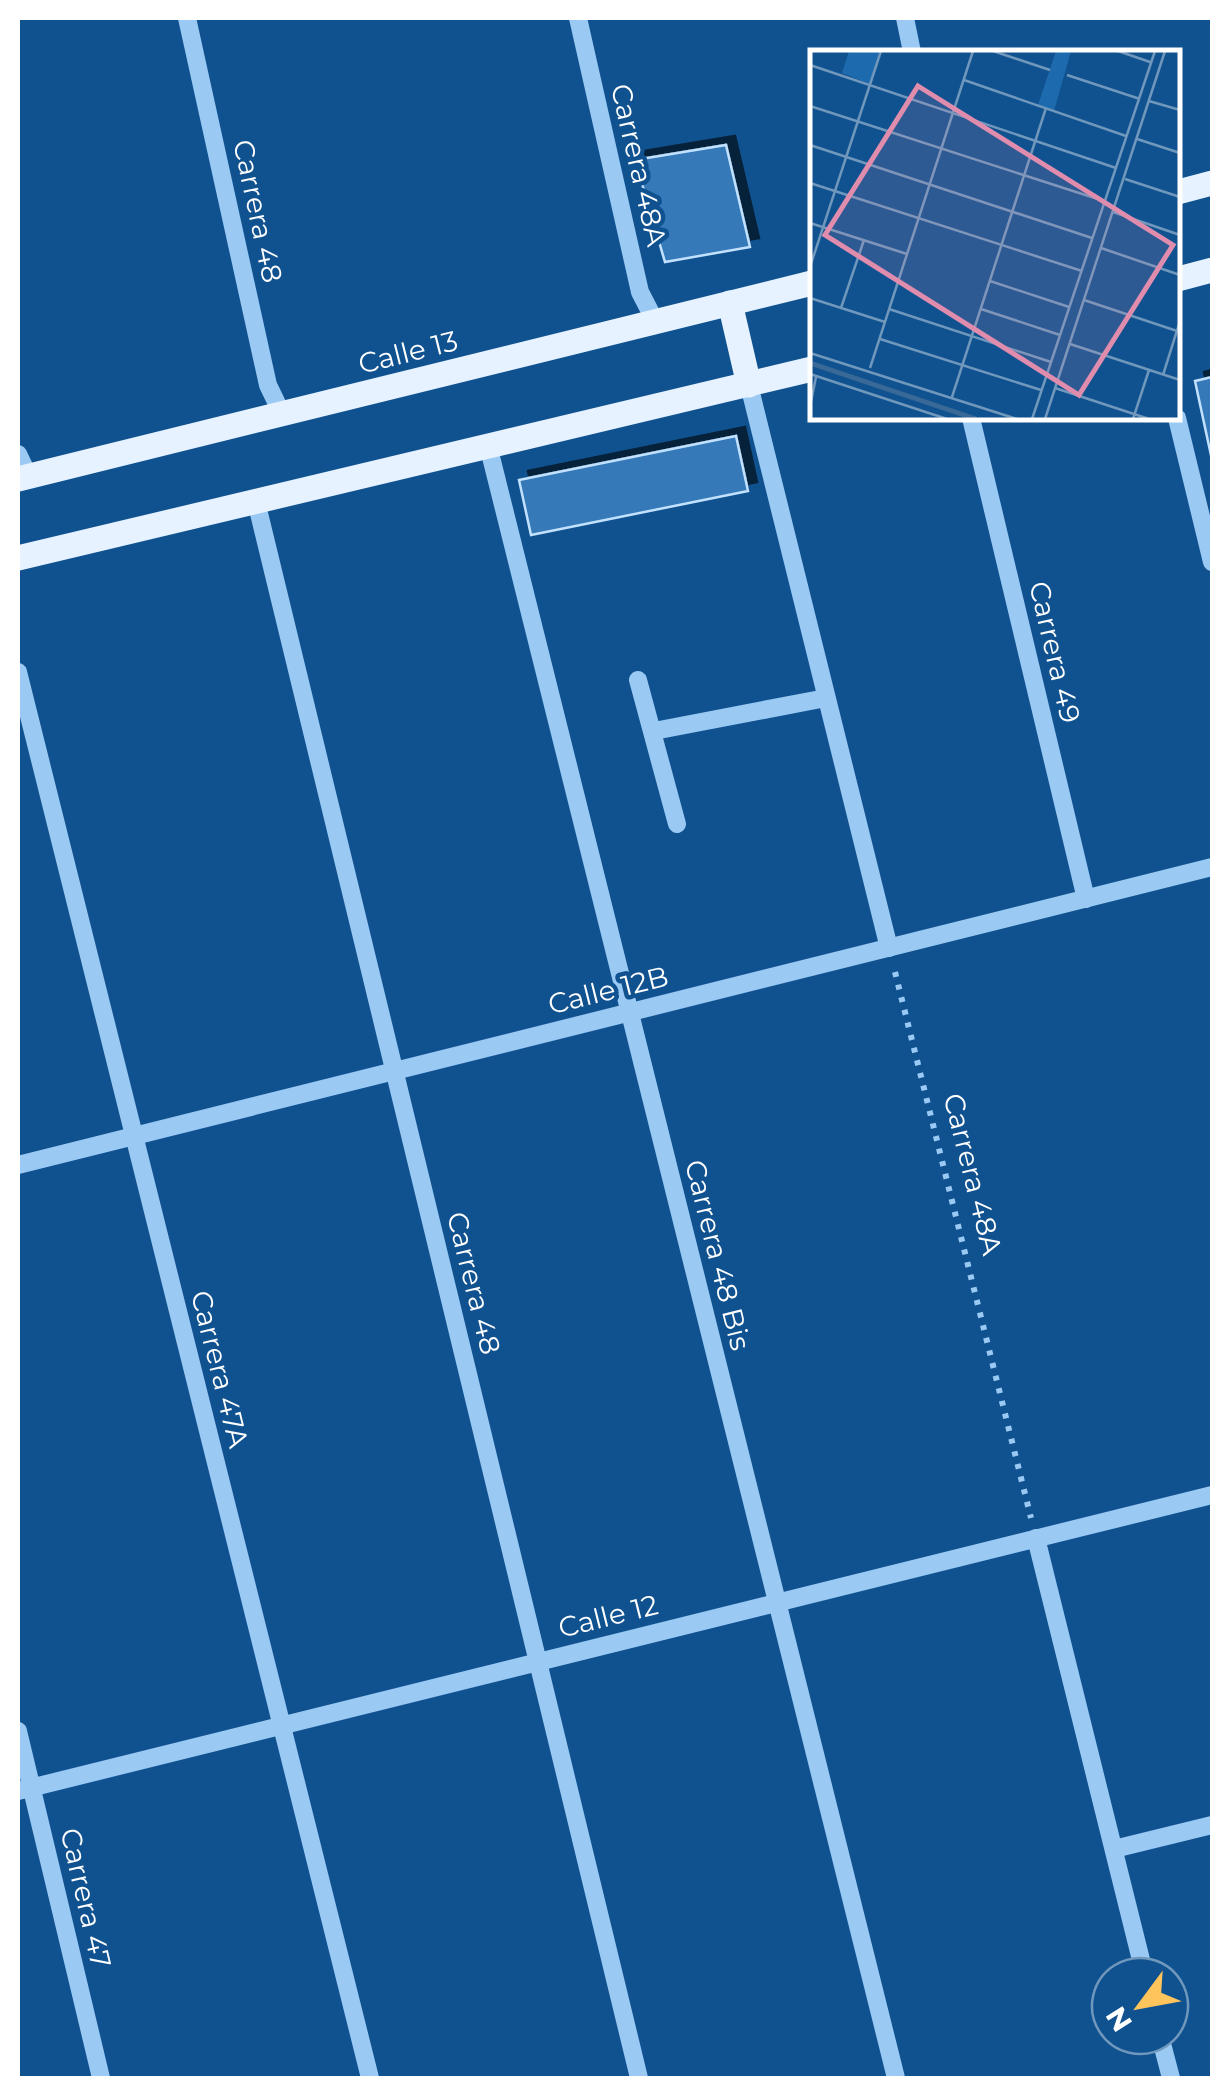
<svg xmlns="http://www.w3.org/2000/svg" width="1230" height="2096" font-family="Montserrat,sans-serif">
<style>
.building{fill:#3479b8;stroke:#c1e1fe;stroke-width:2.5;filter:url(#shadow)}
.lines{fill:none;stroke-linecap:round;stroke-linejoin:round}
.path{stroke:#9ac9f3;stroke-width:6;stroke-dasharray:5 8;stroke-linecap:butt}
.minor{stroke:#9ac9f3;stroke-width:18}
.major{stroke:#e6f2ff;stroke-width:25}
.labels{text-anchor:middle;dominant-baseline:central;stroke-width:9;stroke-linejoin:round;paint-order:stroke}
.street-label{font-size:28px;fill:#fff;stroke:#105290}
.inset-river{fill:none;stroke:#386997;stroke-width:5}
.inset-road{fill:none;stroke:#7097bc;stroke-width:2.5}
.view{fill:#e08cad;fill-opacity:0.15;stroke:#e08cad;stroke-width:5}
.inset-edge{fill:none;stroke:#fff;stroke-width:5}
</style>
<defs>
<filter id="shadow"><feDropShadow dx="9" dy="-9" stdDeviation="0" flood-color="#0009"/></filter>
</defs>
<rect width="100%" height="100%" fill="#105290"/>
<g class="building">
<path d="M726 145 750 247 665 262 635 160Z"/>
<path d="M1212 377V460L1195 381Z"/>
<path d="M736 436 748 491 531 535 519 480Z"/>
</g>
<g class="lines">
<path class="path" d="M895 972 1031 1518"/>
<g class="minor">
<path d="M187 18 268 385 282 414"/>
<path d="M578 18 640 292 655 321"/>
<path d="M905 18 912 52"/>
<path d="M749 385 889 948"/>
<path d="M971 418 1086 899"/>
<path d="M1177 418 1212 562"/>
<path d="M488 445 896 2078"/>
<path d="M18 454 29 477"/>
<path d="M256 501 639 2078"/>
<path d="M18 672 370 2078"/>
<path d="M638 680 677 824"/>
<path d="M654 731 826 698"/>
<path d="M18 1165 1212 867"/>
<path d="M1036 1538 1145 1976"/>
<path d="M18 1731 101 2078"/>
<path d="M18 1791 1212 1495"/>
<path d="M1114 1849 1212 1825"/>
<path d="M1160 2036 1171 2078"/>
</g>
<g class="major">
<path d="M1178 192 1212 183"/>
<path d="M1178 279 1212 270"/>
<path d="M730 303 749 385"/>
<path d="M18 479 812 283"/>
<path d="M18 558 812 369"/>
</g>
</g>
<g class="labels">
<g class="street-label">
<text transform="translate(639 165) rotate(77)">Carrera 48A</text>
<text transform="translate(258 211) rotate(78)">Carrera 48</text>
<text transform="translate(408 352) rotate(-14)">Calle 13</text>
<text transform="translate(1055 652) rotate(77)">Carrera 49</text>
<text transform="translate(608 990) rotate(-14)">Calle 12B</text>
<text transform="translate(973 1174) rotate(76)">Carrera 48A</text>
<text transform="translate(718 1255) rotate(76)">Carrera 48 Bis</text>
<text transform="translate(474 1283) rotate(76)">Carrera 48</text>
<text transform="translate(220 1369) rotate(76)">Carrera 47A</text>
<text transform="translate(608 1616) rotate(-14)">Calle 12</text>
<text transform="translate(86 1898) rotate(77)">Carrera 47</text>
</g>
</g>
<g transform="translate(810 50)">
<rect width="370" height="370" fill="#105290"/>
<path d="M39 1H70L60 34 32 23ZM246 1H261L244 61 228 55Z" fill="#1e6aae"/>
<path class="inset-river" d="M0 313 166 369"/>
<path class="inset-road" d="M183 1 240 20M308 1 340 12M0 15 306 118M257 25 330 49M154 30 316 86M339 51 370 60M0 56 294 151M327 89 370 103M0 95 282 188M315 129 370 147M0 133 272 221M303 162 370 185M0 173 97 204M291 198 370 225M0 217 71 1M180 231 259 257M0 248 75 272M274 250 370 282M31 258 54 190M79 259 241 312M171 259 250 285M70 289 231 340M260 294 370 330M0 303 207 369M60 318 163 1M0 324 137 369M353 325 370 271M245 338 339 369M142 347 236 58M0 357 6 327M222 369 345 1M235 369 355 1M323 369 339 320"/>
<path class="view" d="M108 36 363 195 269 345 15 185Z"/>
<rect width="370" height="370" class="inset-edge"/>
</g>
<rect width="1230" height="2096" fill="none" stroke="#ffffff" stroke-width="40"/>
<g transform="translate(1140 2006) rotate(238)"><circle r="48" fill="#105290" stroke="#7097bc" stroke-width="2.5"/>
<path d="M0-8L18 38L0 25L-18 38Z" fill="#ffc45c"/>
<text y="-15" font-size="28" font-weight="bold" text-anchor="middle" fill="#ffffff">N</text>
</g>
</svg>
